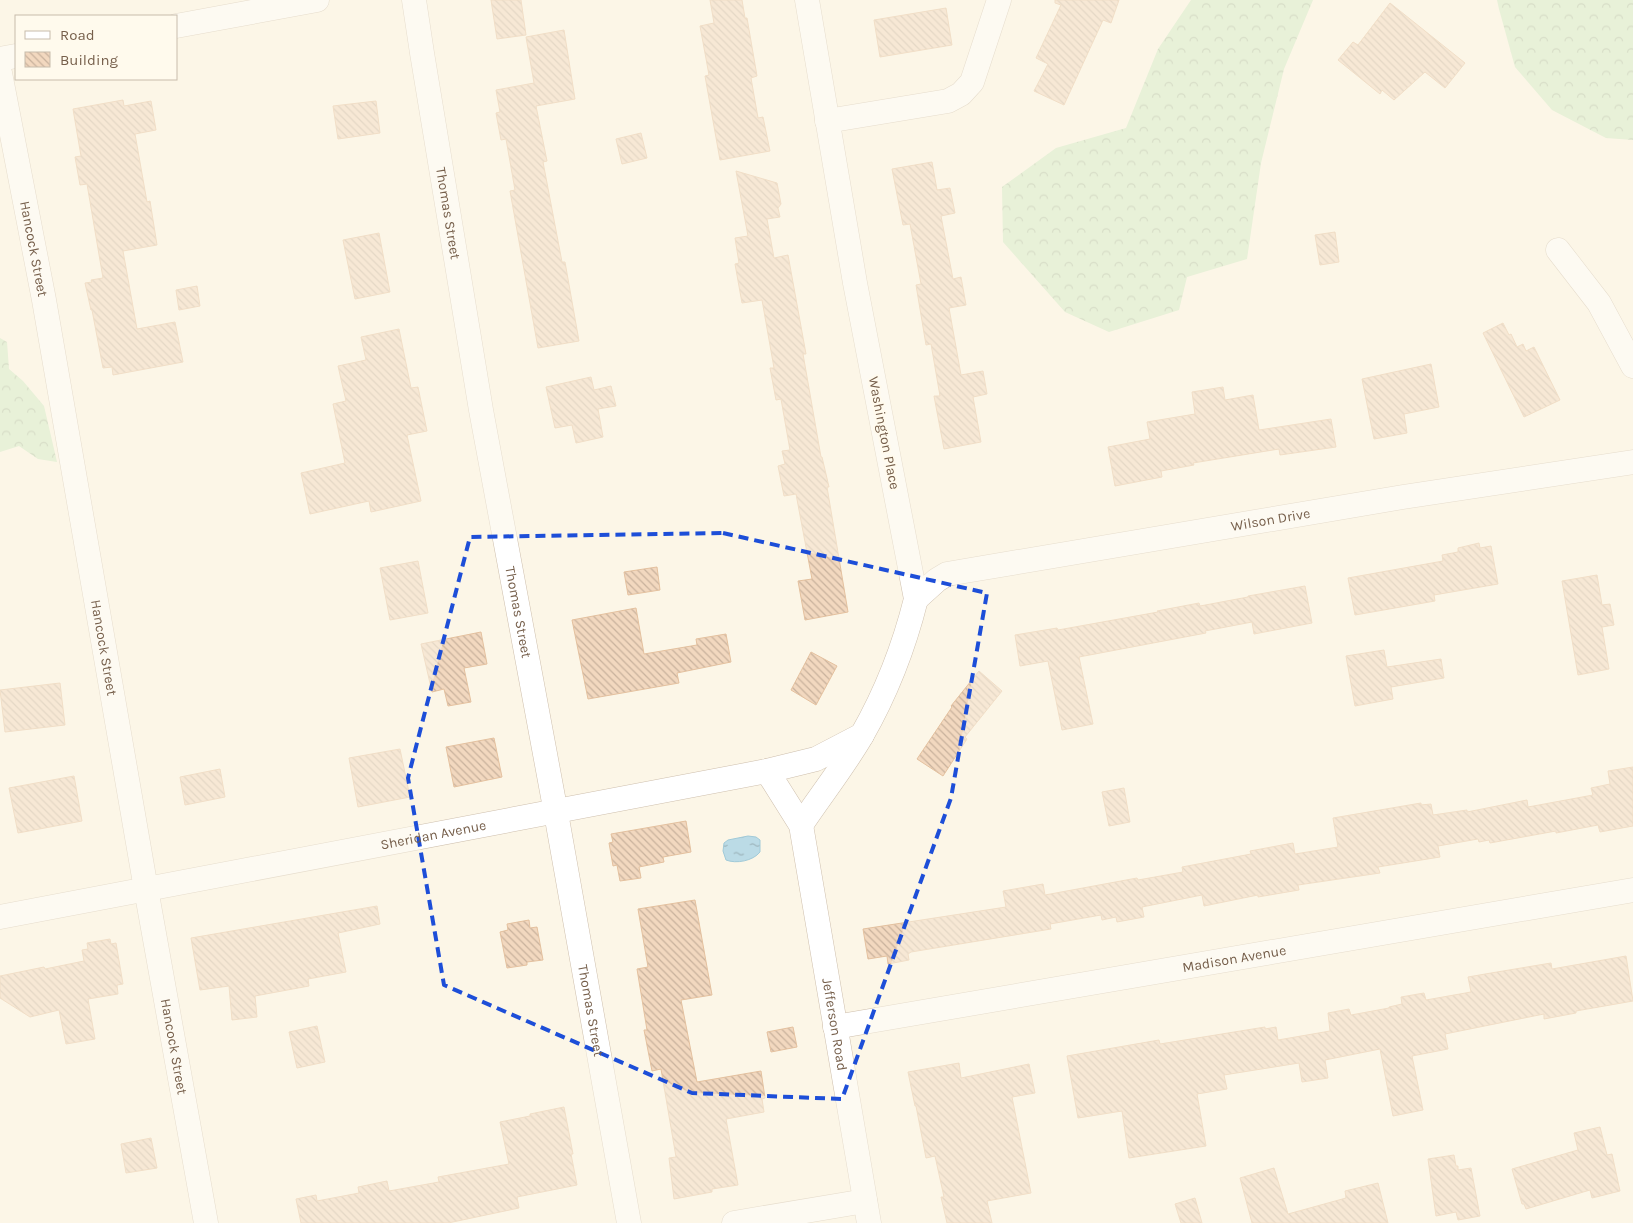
<svg xmlns="http://www.w3.org/2000/svg" width="1633" height="1223" font-family="Karla,sans-serif">
<style>
.forest{fill:url(#forest-crowns)}
.water{fill:url(#water-ripples);stroke:#a1cad8}
.building{fill:url(#building-back-hatch);stroke:#e4c19f}
.lines{fill:none;stroke-linecap:round;stroke-linejoin:round}
.street-casing{stroke:#cebfad;stroke-width:25}
.street{stroke:#fff;stroke-width:24}
.marked{fill:none;stroke:#1d4ed8;stroke-width:4;stroke-dasharray:10 6;stroke-linejoin:round}
.labels{text-anchor:middle;dominant-baseline:central;stroke-width:4;stroke-linejoin:round;paint-order:stroke}
.street-label{font-size:14px;fill:#765f4b;stroke:#fffaed}
</style>
<defs>
<pattern id="forest-crowns" width="20" height="18" patternUnits="userSpaceOnUse" patternTransform="scale(1.25)"><rect width="20" height="18" fill="#d0eac5"/><path d="M2 6a3 3 0 1 1 6 0M12 15a3 3 0 1 1 6 0" fill="none" stroke="#adc1a2"/></pattern>
<pattern id="water-ripples" width="26" height="14" patternUnits="userSpaceOnUse" patternTransform="scale(1.25)"><rect width="26" height="14" fill="#bbdbe6"/><path d="M2 4q2-2 4 0t4 0M15 11q2-2 4 0t4 0" fill="none" stroke="#9db5bc"/></pattern>
<pattern id="building-back-hatch" width="6" height="6" patternUnits="userSpaceOnUse" patternTransform="scale(1.25)"><rect width="6" height="6" fill="#f2d8bf"/><path d="M-1 5l2 2M0 0l6 6M5-1l2 2" fill="none" stroke="#c9b29d"/></pattern>
</defs>
<rect width="100%" height="100%" fill="#fcf6e7"/>
<g class="forest">
<path d="M1191 0H1313L1284 69 1261 163 1247 259 1187 277 1179 310 1109 332 1065 312 1003 242 1002 187 1056 148 1126 128 1158 49Z"/>
<path d="M1497 0H1633V140L1606 138 1552 110 1515 67 1499 9Z"/>
<path d="M0 338 7 342 9 369 23 381 44 406 57 462 38 459 19 446 0 452Z"/>
</g>
<path class="water" d="M748 836 756 837 760 840V852C753 861 736 864 726 860L723 851 724 843 728 840Z"/>
<g class="building">
<path d="M491 0H521L526 35 497 39Z"/>
<path d="M710 0H742L745 18H747L757 76 751 78 758 118 763 117 770 151 720 160 705 76 709 75 700 26 714 23Z"/>
<path d="M1055 0H1119L1111 23 1103 20 1064 105 1034 91 1048 64 1036 58 1061 5 1055 3Z"/>
<path d="M1390 3 1465 63 1445 88 1425 72 1394 100 1382 90 1380 94 1338 60 1353 42 1358 45Z"/>
<path d="M946 8 952 45 880 57 874 20Z"/>
<path d="M564 30 575 99 536 106 547 161 543 162 562 262H565L579 341 538 348 510 191 515 190 506 139 501 140 496 113 500 112 496 90 534 83 526 37Z"/>
<path d="M123 100 124 106 151 101 156 130 135 134 147 202 150 201 157 245 123 251 137 329 175 322 183 362 113 375 112 367 103 368 92 310H91L85 283 92 282 91 280 103 278 87 184 80 185 75 157 81 156 73 109Z"/>
<path d="M376 101 380 133 338 139 333 106Z"/>
<path d="M641 133 647 158 622 164 616 139Z"/>
<path d="M932 162 937 190 950 188 955 213 941 216 953 279 961 277 966 305 949 308 961 375 983 371 987 394 973 397 981 442 944 449 934 396H940L931 344 926 345 916 285 921 284 910 224 903 225 892 169Z"/>
<path d="M736 171 777 183 781 204 778 208 780 217 767 219 774 258 788 255 806 354H803L821 457H822L829 487H827L848 612 805 620 798 581 812 579 796 494 784 496 778 466 785 464 782 451 790 450 781 399 776 400 770 368H774L762 300 742 303 735 264 739 263 735 238 748 236Z"/>
<path d="M1335 232 1339 262 1320 265 1315 235Z"/>
<path d="M379 233 390 292 355 299 343 240Z"/>
<path d="M197 286 200 306 179 310 176 290Z"/>
<path d="M1503 323 1509 335 1511 334 1517 347 1523 344 1526 351 1534 347 1560 400 1524 417 1483 333Z"/>
<path d="M399 329 411 388 418 387 427 431 407 435 421 501 371 512 369 501 310 514 301 473 345 463 333 404 346 401 338 366 366 360 361 337Z"/>
<path d="M1431 364 1439 407 1404 414 1407 433 1374 439 1362 379Z"/>
<path d="M591 377 594 390 611 386 616 406 598 409 603 437 576 443 572 425 555 428 546 387Z"/>
<path d="M1223 387 1225 400 1253 395 1259 430 1331 419 1336 447 1280 455 1279 449 1193 463 1194 465 1161 471 1162 477 1115 486 1108 447 1150 439 1147 422 1195 414 1192 392Z"/>
<path d="M1479 543 1480 548 1491 546 1498 584 1434 595 1435 601 1355 615 1348 578 1443 561 1442 555 1458 552V548Z"/>
<path d="M418 561 428 613 390 620 380 568Z"/>
<path d="M657 567 660 590 628 595 624 572Z"/>
<path d="M1597 575 1602 605 1610 604 1614 625 1602 627 1609 669 1578 675 1562 581Z"/>
<path d="M1305 586 1312 623 1254 634 1252 622 1205 631 1206 633 1079 657 1093 724 1062 730 1048 661 1020 666 1015 635 1057 628 1058 630 1158 612 1157 611 1199 603 1200 606 1248 597V596Z"/>
<path d="M636 608 644 654 697 645 696 639 726 634 731 662 677 673 679 683 588 699 572 620Z"/>
<path d="M481 632 487 664 464 668 471 702 448 706 444 689 432 692 421 644Z"/>
<path d="M1384 650 1387 667 1441 659 1444 678 1391 687 1393 699 1355 706 1346 656Z"/>
<path d="M811 652 837 666 816 705 791 690Z"/>
<path d="M979 671 1002 691 965 737 967 739 943 776 917 759 952 707 951 706Z"/>
<path d="M60 683 65 725 5 732 0 690Z"/>
<path d="M494 738 502 777 454 787 446 747Z"/>
<path d="M400 749 410 797 358 807 349 758Z"/>
<path d="M1633 767V826L1600 832 1598 825 1556 833V831L1490 843 1489 840 1479 842 1478 839 1438 846 1440 857 1378 867 1380 873 1298 885 1299 890 1258 897V895L1204 906 1202 895 1142 907 1144 917 1117 922 1116 917 1102 920 1101 915 1050 924 1051 929 911 952 908 954 909 960 888 964 887 956 868 959 863 929 1006 907 1003 891 1043 884 1045 895 1137 878 1138 880 1183 872 1182 867 1251 854 1250 851 1293 843 1295 854 1338 847 1333 818 1421 803V805L1431 804 1433 815 1467 810V812L1527 800 1528 807 1593 795 1591 788 1610 784 1608 771Z"/>
<path d="M220 769 225 797 185 805 180 777Z"/>
<path d="M74 776 82 821 18 833 9 788Z"/>
<path d="M1124 788 1130 822 1109 826 1102 792Z"/>
<path d="M686 821 691 852 663 857 664 862 639 867 641 878 620 881 617 865 613 866 609 843 613 842 611 834Z"/>
<path d="M695 900 712 995 681 1000 697 1082 761 1071 765 1098 762 1099 764 1112 726 1119 738 1185 712 1189V1192L674 1199 669 1158 676 1157 661 1069 652 1071 644 1030H647L637 969 648 967 638 909Z"/>
<path d="M377 906 380 924 338 933 346 972 308 979 309 986 255 996 257 1017 232 1020 229 986 200 990 191 938Z"/>
<path d="M529 920 530 928 537 927 543 960 527 962V965L507 968 500 932 508 930 507 924Z"/>
<path d="M110 939 111 944 116 943 123 984 117 985 118 994 88 999 95 1039 66 1044 59 1010 30 1017 0 998V976L44 967 45 969 84 961 82 950 88 949 87 943Z"/>
<path d="M1626 956 1633 1001 1576 1011V1013L1544 1019V1014L1445 1034 1448 1049 1412 1056 1423 1110 1393 1116 1380 1049 1325 1060 1328 1078 1302 1082 1299 1063 1224 1075 1227 1089 1197 1094 1206 1146 1129 1158 1122 1111 1078 1118 1067 1056 1159 1040 1160 1044 1265 1027V1029L1276 1027 1278 1040 1330 1031 1328 1013 1349 1009 1351 1015 1389 1008V1007L1402 1004 1401 997 1424 993 1426 1000 1471 992 1468 977 1491 973 1551 963 1552 969Z"/>
<path d="M317 1026 325 1062 297 1068 289 1032Z"/>
<path d="M793 1027 797 1047 771 1052 767 1032Z"/>
<path d="M959 1063 961 1078 1029 1064 1035 1093 1012 1097 1031 1193 987 1201 992 1223H947L941 1197H944L935 1156 926 1158 916 1106H915L908 1072Z"/>
<path d="M564 1107 573 1154H571L577 1185 517 1197 519 1208 448 1223H301L296 1199 316 1195 317 1201 359 1193 358 1187 387 1181 389 1191 439 1182 438 1177 509 1164 500 1122 530 1116V1114Z"/>
<path d="M1600 1127 1607 1155 1612 1154 1620 1191 1592 1198 1590 1190 1526 1209 1524 1204H1522L1512 1169 1578 1150 1574 1133Z"/>
<path d="M151 1138 157 1168 126 1173 121 1144Z"/>
<path d="M1454 1155 1456 1166H1458V1170L1471 1168 1480 1216 1458 1220 1456 1212 1436 1216 1428 1159Z"/>
<path d="M1274 1168 1288 1214 1346 1198 1345 1191 1378 1183 1388 1223H1252L1240 1178Z"/>
<path d="M1195 1198 1202 1223H1181L1175 1204Z"/>
</g>
<g class="lines">
<defs>
<g id="street">
<path id="s1" d="M414 0 422 53 481 410 556 813 629 1223"/>
<path d="M176 26 317 0"/>
<path d="M0 59 16 56"/>
<path id="s2" d="M0 73 44 300 146 889 206 1223"/>
<path d="M827 121 948 101 961 94 972 82 999 0"/>
<path d="M1558 250 1599 303 1633 366"/>
<path id="s3" d="M916 599 937 580 947 574 1403 497 1633 462"/>
<path id="s4" d="M767 771 801 825 869 1223"/>
<path d="M801 825C821 795 844 766 862 735 886 693 904 647 916 599L855 283 807 0"/>
<path id="s5" d="M0 917 767 771 816 759 862 735"/>
<path id="s6" d="M835 1027 1633 890"/>
<path d="M734 1223 865 1201"/>
</g>
</defs>
<use href="#street" class="street-casing"/>
<use href="#street" class="street"/>
</g>
<path d="M0 0H1633V1223H0ZM723 533 987 593 951 798 842 1099 692 1093 444 985 408 778 470 537Z" fill="#fcf6e7" fill-opacity=".55" fill-rule="evenodd"/>
<path class="marked" d="M723 533 987 593 951 798 842 1099 692 1093 444 985 408 778 470 537Z"/>
<g class="labels">
<g class="street-label">
<text stroke="none"><textPath href="#s1" startOffset="216">Thomas Street</textPath></text>
<text stroke="none"><textPath href="#s2" startOffset="179">Hancock Street</textPath></text>
<text transform="translate(884 433) rotate(79)">Washington Place</text>
<text stroke="none"><textPath href="#s3" startOffset="368">Wilson Drive</textPath></text>
<text stroke="none"><textPath href="#s1" startOffset="621">Thomas Street</textPath></text>
<text stroke="none"><textPath href="#s2" startOffset="584">Hancock Street</textPath></text>
<text stroke="none"><textPath href="#s5" startOffset="441">Sheridan Avenue</textPath></text>
<text stroke="none"><textPath href="#s6" startOffset="405">Madison Avenue</textPath></text>
<text stroke="none"><textPath href="#s1" startOffset="1026">Thomas Street</textPath></text>
<text stroke="none"><textPath href="#s4" startOffset="266">Jefferson Road</textPath></text>
<text stroke="none"><textPath href="#s2" startOffset="989">Hancock Street</textPath></text>
</g>
</g>
<rect x="15" y="15" width="162" height="65" fill="#fffaed" stroke="#c8bcac"/>
<rect x="25" y="31" width="25" height="8" fill="#ffffff" stroke="#c8bcac"/>
<text x="60" y="40" font-size="15" fill="#765f4b">Road</text>
<rect x="25" y="52" width="25" height="15" fill="url(#building-back-hatch)" stroke="#c8bcac"/>
<text x="60" y="65" font-size="15" fill="#765f4b">Building</text>
</svg>
